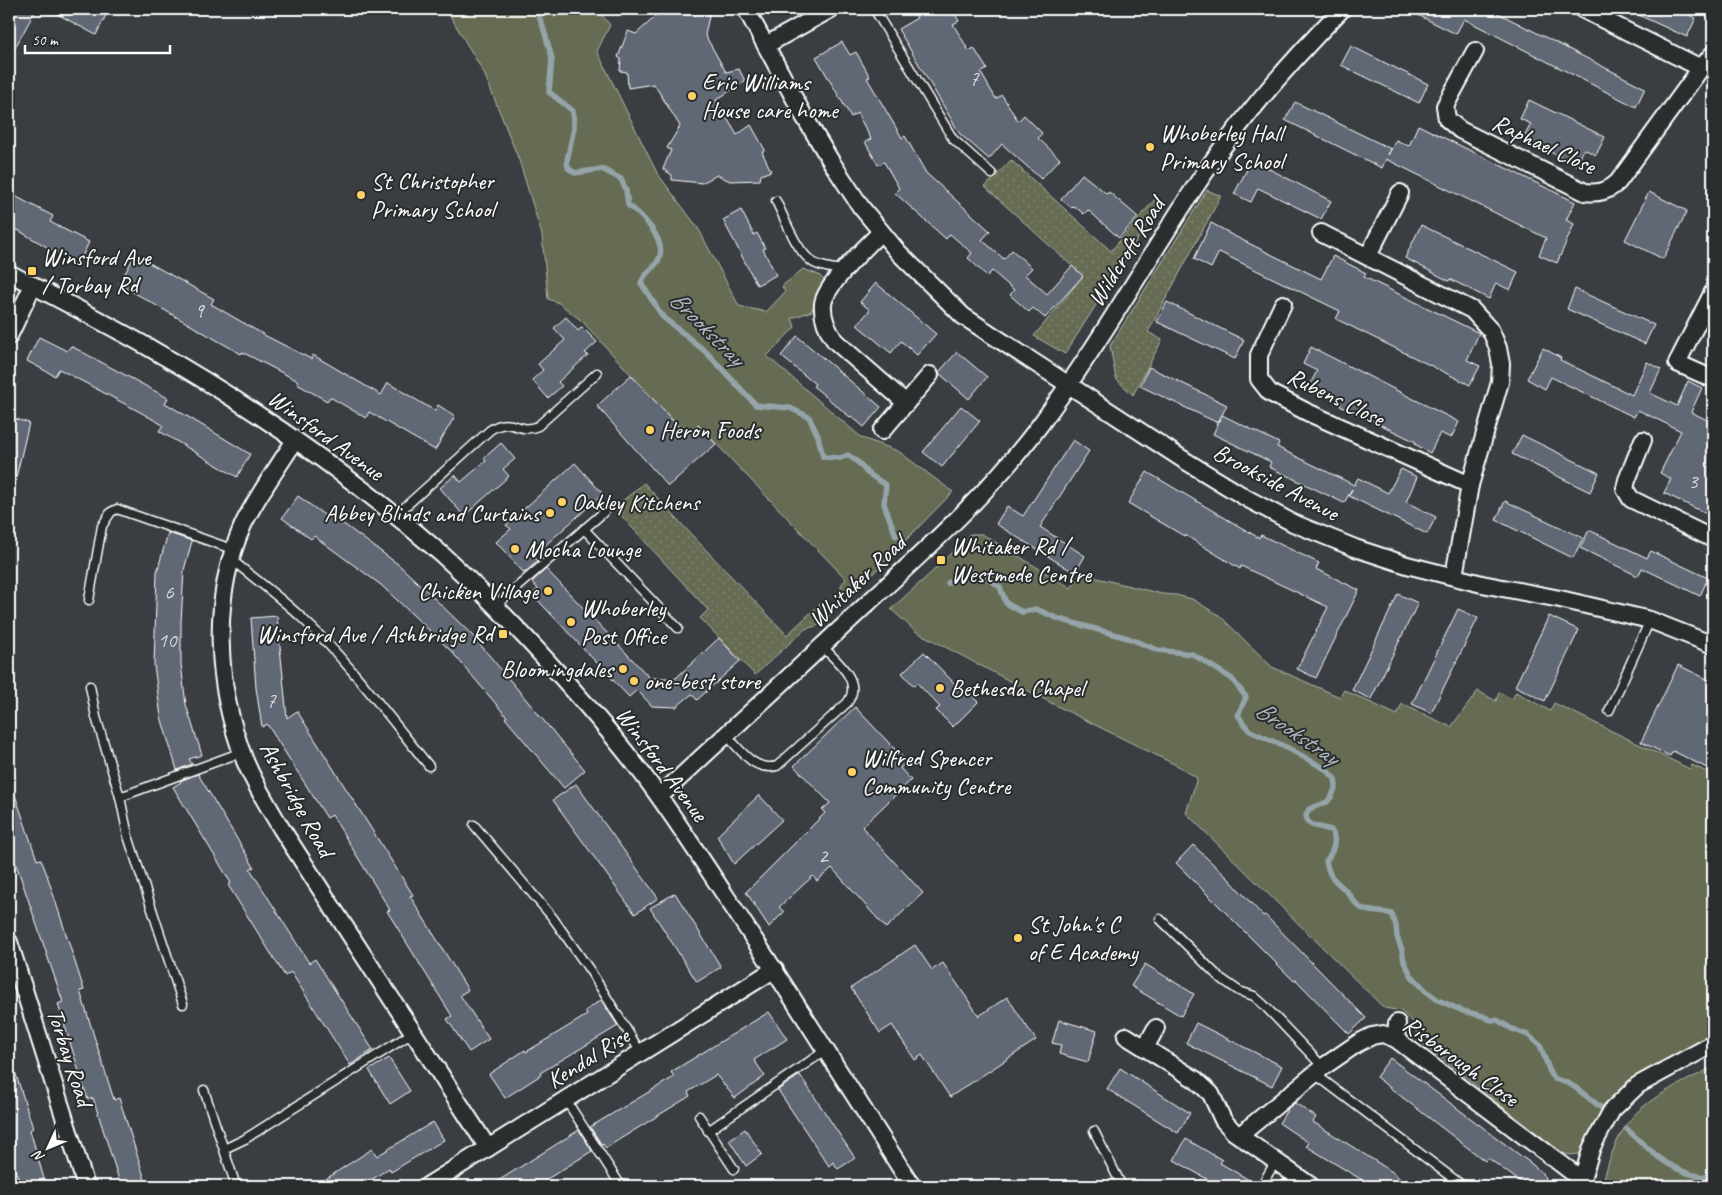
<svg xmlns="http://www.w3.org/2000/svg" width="1722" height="1195" font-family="Caveat,sans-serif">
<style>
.grass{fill:url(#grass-dots);stroke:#b2b6a8}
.green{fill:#666c52;stroke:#b2b6a8}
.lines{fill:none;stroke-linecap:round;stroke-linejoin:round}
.stream{stroke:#94a4a9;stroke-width:5.5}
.building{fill:#606775;stroke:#fff}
.service-casing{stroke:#fff;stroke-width:11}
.minor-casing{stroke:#fff;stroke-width:20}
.service{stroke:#2a2d2e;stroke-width:8}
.minor{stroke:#2a2d2e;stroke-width:16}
.poi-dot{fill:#ffd166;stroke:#2a2d2e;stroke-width:2}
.labels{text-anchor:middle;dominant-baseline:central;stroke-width:4;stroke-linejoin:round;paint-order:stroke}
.number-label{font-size:21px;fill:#d7d9dc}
.poi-label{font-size:24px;fill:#fff;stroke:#2a2d2e;text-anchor:start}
.street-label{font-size:24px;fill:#fff;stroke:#2a2d2e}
.water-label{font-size:25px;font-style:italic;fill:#aebbbf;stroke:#2a2d2e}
</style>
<defs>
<pattern id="grass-dots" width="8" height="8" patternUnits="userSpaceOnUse" patternTransform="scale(1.25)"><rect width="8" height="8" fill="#666c52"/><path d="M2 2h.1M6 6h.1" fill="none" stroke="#7d826c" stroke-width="1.8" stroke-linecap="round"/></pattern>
</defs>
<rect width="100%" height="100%" fill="#3a3e43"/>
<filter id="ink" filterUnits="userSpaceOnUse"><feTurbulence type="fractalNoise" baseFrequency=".02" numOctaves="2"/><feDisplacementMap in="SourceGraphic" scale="10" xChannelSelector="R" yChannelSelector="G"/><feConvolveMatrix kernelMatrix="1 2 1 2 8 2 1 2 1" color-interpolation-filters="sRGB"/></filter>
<g filter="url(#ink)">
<g class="grass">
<path d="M1011 160 1111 251 1156 198 1158 207 1065 354 1034 336 1083 276 985 187Z"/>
<path d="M1207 190 1221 196 1148 332 1162 340 1133 395 1116 379 1110 346Z"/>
<path d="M644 483 688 531 787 635 821 603 831 614 819 625 805 629 755 675 700 618 708 610 614 508Z"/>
</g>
<g class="green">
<path d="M446 9H597L610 25 597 51 657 173 698 228 739 306 766 312 785 292 782 286 803 269 819 275 824 280 817 293 812 311 792 318 795 327 767 356 862 438 898 451 953 492 851 596H848L841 589V585L846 579 699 426 686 435 583 322 559 303 548 299 542 235 519 160 484 73Z"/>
<path d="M970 534H982L1071 588 1081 574 1162 594 1176 595 1192 599 1220 616 1272 667 1340 697 1344 690 1397 715 1402 704 1451 727 1478 691 1496 701 1499 692 1512 699 1516 692 1550 711 1554 703 1690 769 1692 765 1713 775V1042L1646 1076 1585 1151C1577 1155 1571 1156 1562 1153L1418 1040 1417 1026 1401 1011 1384 1008 1186 813 1197 778 1180 767 1055 705 934 641 915 631 891 609 931 573Z"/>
<path d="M1713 1067V1186H1602C1622 1107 1645 1102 1713 1067Z"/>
</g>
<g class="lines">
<g class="stream">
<path d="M536 9 543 27 552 58 549 92 573 111 574 128 567 160 568 168 575 173 602 169 621 179 626 190 628 205C642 215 669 242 658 261 653 270 646 270 641 283L663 317 706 352 756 405 790 408 809 417 818 436 823 457 840 458 848 455 860 464 867 473 886 485 884 504 896 536"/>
<path d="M948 583 969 572 989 579 1000 587 1006 603 1022 612 1036 609 1059 619 1128 638 1158 650 1192 654 1231 678 1246 697 1238 715 1244 724 1250 731 1286 747 1327 770 1335 779 1336 786 1332 796 1327 802 1309 809 1306 815 1307 821 1312 825 1331 830C1338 841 1333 852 1326 861 1330 882 1337 880 1348 893 1352 898 1355 904 1361 908 1370 913 1382 911 1392 914L1396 926 1397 937 1402 950 1404 961 1411 975 1426 991 1438 1000 1463 1011 1483 1016 1491 1020H1497L1512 1029 1528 1035 1540 1045 1551 1075 1555 1079 1568 1083 1576 1088 1603 1109"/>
<path d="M1627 1129C1653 1154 1675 1176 1713 1178"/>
</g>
</g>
<g class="building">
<path d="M9 9H36L9 59Z"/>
<path d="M48 9H109L96 35Z"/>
<path d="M652 9H703V11H710L705 35 726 72 739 69 745 81 716 100 737 135 751 125 765 150 762 152 771 171 761 175 760 180 730 181 717 175 702 183 672 180V175L663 169 671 150 667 148 680 126 654 84 628 88 627 72 620 71 621 59 618 57 628 31 636 34 655 17Z"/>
<path d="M912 9H952L959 21 953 24 969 51 974 48 987 69 981 73 996 99 1002 95 1018 121 1024 115 1042 133 1038 138 1060 159 1041 179 1002 144 989 159 960 134 898 29 917 18Z"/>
<path d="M1406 9H1490L1645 88 1636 107 1464 19 1456 34Z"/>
<path d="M1625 9H1675L1696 18 1687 37Z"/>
<path d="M842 42 850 55 856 52 870 77 867 78 902 138 905 136 926 173 990 231 982 240 1004 259 1012 250 1032 268 1025 275 1047 294 1072 266 1083 276 1045 318 1033 308 1029 312 1010 295 1014 290 992 271 987 276 968 258 972 253 950 234 946 239 895 193 899 188 884 162 878 165 865 142 871 139 857 113 851 117 816 57Z"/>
<path d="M1351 46 1428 84 1419 103 1341 65Z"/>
<path d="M1529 100 1605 137 1596 155 1584 149 1577 165 1523 139 1531 124 1520 119Z"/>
<path d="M1295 102 1391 149 1388 155 1396 140 1409 146 1418 125 1575 202 1566 220 1574 224 1557 263 1539 255 1546 238 1386 159 1382 168 1285 120Z"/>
<path d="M1252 160 1331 201 1321 219 1258 188 1251 202 1234 194Z"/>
<path d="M1082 174 1107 194 1109 192 1138 217 1119 238 1088 210 1084 214 1074 206 1072 208 1061 199Z"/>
<path d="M1649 192 1687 211 1663 259 1625 240Z"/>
<path d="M9 193 53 216 50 222 89 242 78 265 9 225Z"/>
<path d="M741 210 754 235 757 233 765 248 763 249 776 275 757 285 723 220Z"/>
<path d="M1211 223 1228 232V233L1321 279 1333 256 1366 273 1364 277 1479 333 1467 360 1480 366 1470 385 1336 319 1340 311 1219 252 1211 268 1194 259Z"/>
<path d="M1421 225 1518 272 1510 290 1496 283 1489 299 1450 279 1449 281 1405 258Z"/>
<path d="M135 255 214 299 211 304 266 336 311 359 313 355 381 395 388 383 435 411 438 405 455 416 435 450 369 412 366 418 330 397 327 401 297 384 298 381 242 352 241 354 119 284Z"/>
<path d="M876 283 936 334 917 355 901 341 891 353 857 325 870 310 860 302Z"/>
<path d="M1575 289 1654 325 1645 344 1567 309Z"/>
<path d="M1167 302 1244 340 1235 359 1157 322Z"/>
<path d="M566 317 578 331 582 327 597 342 585 353 588 355 558 382 562 386 548 398 532 380 543 370 538 364 565 340 554 328Z"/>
<path d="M797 336 881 407 864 427 851 416 850 417 813 386 815 384 781 356Z"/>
<path d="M39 337 67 351 71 346 168 398 165 403 250 454 237 477 159 431 163 425 140 412 59 369 55 376 27 361Z"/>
<path d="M1311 347 1459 422 1451 438 1440 433 1430 453 1415 444 1416 442 1354 412 1353 413 1340 406 1341 404 1308 388 1317 371 1303 364Z"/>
<path d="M1543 348 1561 358 1560 360 1632 395 1647 362 1661 369 1650 393 1677 406 1688 381 1702 388 1691 412 1713 423V517L1664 493 1671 479 1660 473 1681 431 1638 410 1634 417 1551 377 1545 389 1527 379Z"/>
<path d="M957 352 987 377 969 399 940 374 939 372Z"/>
<path d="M1149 367 1227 405 1218 423 1140 386Z"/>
<path d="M631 375 686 435 698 425 716 444 668 486 597 406Z"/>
<path d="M961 406 980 421 942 467 923 452Z"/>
<path d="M1222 415 1279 443 1277 447 1354 485 1358 478 1388 493 1401 469 1417 477 1406 502 1436 517 1427 534 1349 496 1352 489 1344 503 1269 467 1271 462 1213 434Z"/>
<path d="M9 417 29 423 14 486 9 485Z"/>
<path d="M1522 435 1599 473 1590 492 1512 454Z"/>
<path d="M1073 440 1089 451 1040 527 1085 556 1075 573 996 524 1007 506 1023 516Z"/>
<path d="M501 443 515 459 503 469 509 476 464 516 440 488 455 475 461 482 486 461 484 458Z"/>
<path d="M575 463 603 494 533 556 538 561 524 573 496 542 511 529 506 525Z"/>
<path d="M1147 472 1259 538 1261 535 1319 563 1316 569 1359 590 1316 678 1297 669 1328 607 1241 566 1240 569 1185 535 1184 536 1128 503Z"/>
<path d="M298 496 327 517 330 514 399 565 433 597 473 636 585 770 564 788 505 718 507 717 452 652 429 630 381 585 314 536 311 539 282 518Z"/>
<path d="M1505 501 1583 538 1573 558 1496 520Z"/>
<path d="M1589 530 1647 558 1651 551 1708 578 1700 596 1642 568 1638 576 1580 548Z"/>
<path d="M168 533 192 541 184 570 181 622V664L186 705 202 755 189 759 192 764 177 770 161 717 154 665 157 572Z"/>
<path d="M546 569 650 678H676L719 638 740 661 697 700 692 694 676 707 652 706 637 690 629 697 532 594 538 589 532 582Z"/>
<path d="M1398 594 1418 603 1371 699 1352 690Z"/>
<path d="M1458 609 1478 618 1431 713 1412 704Z"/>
<path d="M277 616 287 718 297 711 413 895 410 896 468 990 460 995 489 1039 469 1052 447 1019 452 1016 387 911 390 910 332 815 327 818 267 724 262 727 256 688 251 618Z"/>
<path d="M1549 616 1579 630 1545 701 1515 686Z"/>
<path d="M924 652 960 689 963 687 978 702 953 727 936 710 940 707 917 683 914 686 902 673Z"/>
<path d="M1678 665 1713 682V771L1673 751 1670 756 1641 742Z"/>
<path d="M855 707 907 762 900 768 911 780 862 827 923 893 886 928 832 868 817 881 813 876 779 907 784 912 769 927 746 892 825 813 822 810 830 803 794 766Z"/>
<path d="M198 774 254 867 250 869 309 963 315 959 373 1050 350 1065 291 972 285 976 228 885 231 883 173 787 181 782 180 781Z"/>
<path d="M11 783 37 860 41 859 47 875 84 990 80 991 114 1100 119 1098 147 1186H121L93 1098 88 1100 58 1004 63 1002 14 858 9 859V784Z"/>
<path d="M576 784 658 898 635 914 553 800Z"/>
<path d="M759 795 782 820 734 864 717 836Z"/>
<path d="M1193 845 1229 879 1263 916 1265 915 1366 1018 1349 1034 1296 980 1294 981 1176 863Z"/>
<path d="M675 893 721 967 697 982 650 908Z"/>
<path d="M915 945 932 970 943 963 979 1016 1007 997 1036 1040 950 1097 922 1055 915 1060 892 1025 880 1033 851 988Z"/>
<path d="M1145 964 1194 994 1181 1016 1131 986Z"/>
<path d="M601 1000 618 1026 540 1073 541 1075 505 1098 489 1074 525 1050 526 1052 587 1015 585 1011Z"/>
<path d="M769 1012 787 1039 754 1060 765 1076 735 1098 716 1075 688 1092 690 1096 620 1139 606 1148 603 1144 602 1145 590 1127 674 1077 671 1072Z"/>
<path d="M1059 1020 1097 1031 1088 1062 1059 1054 1061 1045 1052 1043Z"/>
<path d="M1196 1023 1282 1066 1272 1086 1186 1043Z"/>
<path d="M389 1058 410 1091 390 1104 369 1070Z"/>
<path d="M1390 1058 1533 1165 1544 1175 1546 1186H1526L1488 1158 1485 1161 1376 1077Z"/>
<path d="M9 1062H12L33 1128 30 1130 46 1186H21L12 1160H9Z"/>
<path d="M1120 1068 1190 1113 1178 1133 1107 1089Z"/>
<path d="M800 1075 855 1158 838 1169 833 1162 829 1166 778 1090Z"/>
<path d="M1295 1103 1316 1117 1313 1122 1391 1171 1409 1186H1372L1306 1146 1309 1143 1279 1123 1289 1107Z"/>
<path d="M433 1122 444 1140 391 1172 389 1168 362 1186H315L372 1149 377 1156Z"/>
<path d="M745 1129 762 1154 746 1166 729 1140Z"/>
<path d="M579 1130 592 1151 536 1186H490Z"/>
<path d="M1186 1139 1222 1160 1220 1163 1256 1184 1255 1186H1219L1174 1160Z"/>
</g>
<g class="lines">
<defs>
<g id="service">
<path d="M874 9 953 139 992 174"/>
<path d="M776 201C785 219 797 253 814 263 823 268 835 269 844 270"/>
<path d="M396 515 490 430C513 415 517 435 538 426L597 373"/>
<path d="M584 529 678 628"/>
<path d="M232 560C255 579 280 597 302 618 350 663 388 716 429 766"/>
<path d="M89 600 102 526 111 512 117 509 235 550"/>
<path d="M495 606 604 512"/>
<path d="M90 686 96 717 120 797"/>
<path d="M1609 711 1650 620"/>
<path d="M726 735C741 750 754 772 777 766L847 703C864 681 836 661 822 646"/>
<path d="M474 825 553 918 591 972 641 1053"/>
<path d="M1160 919 1219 977 1239 991 1254 996 1263 1004 1323 1067"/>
<path d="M183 1004 128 836 120 797 242 752"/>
<path d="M1315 1074 1463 1186"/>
<path d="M204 1090 236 1186"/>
<path d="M566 1100 621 1186"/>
<path d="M699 1116 734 1169"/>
<path d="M708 1131 826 1050"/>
<path d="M1094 1131 1122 1186"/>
<path d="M224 1149 245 1139 414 1032"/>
<path d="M1261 1186 1276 1161"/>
</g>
<g id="minor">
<path d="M746 9 805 118 832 163 861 207 898 252 963 316 1184 460 1248 499 1293 523 1355 548 1407 565 1482 584 1560 599 1650 620 1713 645"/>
<path d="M1582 9 1701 68"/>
<path d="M766 45 831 9"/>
<path d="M1475 51 1445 106 1447 119 1460 130 1585 192C1599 194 1608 191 1618 182L1701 68 1713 54"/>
<path d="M881 232C867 246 825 285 823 304 822 317 828 331 835 341L906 403 882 431"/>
<path d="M1321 233 1472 310 1491 331 1498 348 1501 364 1500 382 1470 485 1454 576"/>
<path d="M1368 256 1400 193"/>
<path d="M9 273C55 297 102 321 148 347 250 405 349 474 438 551 469 578 498 609 527 639 564 679 601 720 634 763 668 806 697 853 727 898 790 993 851 1090 912 1186"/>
<path d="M1713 292 1677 363 1713 379"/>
<path d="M1283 304 1259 355V379L1270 393 1307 412 1470 485"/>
<path d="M9 336 33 285"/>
<path d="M906 403 930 375"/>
<path d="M295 440C279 466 256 497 243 525 210 600 216 687 245 761 255 785 268 806 281 828L488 1148"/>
<path d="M1643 440 1627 480 1625 489 1631 499 1713 539"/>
<path d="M660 796C729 732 799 668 868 603 929 547 990 492 1040 425 1096 349 1143 266 1195 187 1237 123 1289 63 1342 9"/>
<path d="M9 942 86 1186"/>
<path d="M1126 1036 1196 1080 1211 1094 1223 1120 1234 1132 1311 1186"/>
<path d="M1396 1039 1397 1023"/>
<path d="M1145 1048 1156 1028"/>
<path d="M1240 1135 1323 1067 1358 1043 1372 1036 1383 1034 1396 1039 1581 1179"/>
<path d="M427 1186 775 969"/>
<path d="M1580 1186 1592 1147 1612 1110 1638 1085 1713 1044"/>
</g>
</defs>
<use href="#service" class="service-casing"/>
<use href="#minor" class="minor-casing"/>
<use href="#service" class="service"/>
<use href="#minor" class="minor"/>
</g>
</g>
<g class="poi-dot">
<circle cx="692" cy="96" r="5"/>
<circle cx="1150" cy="147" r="5"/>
<circle cx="361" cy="195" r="5"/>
<rect x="27" y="266" width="10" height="10" rx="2.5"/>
<circle cx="650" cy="430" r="5"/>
<circle cx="562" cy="502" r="5"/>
<circle cx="550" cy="513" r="5"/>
<circle cx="515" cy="549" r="5"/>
<rect x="936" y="555" width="10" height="10" rx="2.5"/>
<circle cx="548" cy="591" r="5"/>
<circle cx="571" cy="622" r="5"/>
<rect x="498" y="629" width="10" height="10" rx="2.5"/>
<circle cx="623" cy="669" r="5"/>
<circle cx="634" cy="681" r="5"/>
<circle cx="940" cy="688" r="5"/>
<circle cx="852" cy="772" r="5"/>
<circle cx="1018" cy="938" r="5"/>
</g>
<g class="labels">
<g class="number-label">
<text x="974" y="78">7</text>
<text x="199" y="310">9</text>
<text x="1693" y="481">3</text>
<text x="169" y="592">6</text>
<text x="167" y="640">10</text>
<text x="271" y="700">7</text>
<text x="823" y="856">2</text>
</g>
<g class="poi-label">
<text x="702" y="82">Eric Williams<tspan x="702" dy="28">House care home</tspan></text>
<text x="1160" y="133">Whoberley Hall<tspan x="1160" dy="28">Primary School</tspan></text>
<text x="371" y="181">St Christopher<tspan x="371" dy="28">Primary School</tspan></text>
<text x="42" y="257">Winsford Ave<tspan x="42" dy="28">/ Torbay Rd</tspan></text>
<text x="660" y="430">Heron Foods</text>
<text x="572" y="502">Oakley Kitchens</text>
<text x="540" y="513" text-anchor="end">Abbey Blinds and Curtains</text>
<text x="951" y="546">Whitaker Rd /<tspan x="951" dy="28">Westmede Centre</tspan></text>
<text x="525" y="549">Mocha Lounge</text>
<text x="538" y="591" text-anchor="end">Chicken Village</text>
<text x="581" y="608">Whoberley<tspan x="581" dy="28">Post Office</tspan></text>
<text x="493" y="634" text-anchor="end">Winsford Ave / Ashbridge Rd</text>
<text x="613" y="669" text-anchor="end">Bloomingdales</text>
<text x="644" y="681">one-best store</text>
<text x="950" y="688">Bethesda Chapel</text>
<text x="862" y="758">Wilfred Spencer<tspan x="862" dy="28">Community Centre</tspan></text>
<text x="1028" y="924">St John's C<tspan x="1028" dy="28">of E Academy</tspan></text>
</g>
<g class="street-label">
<text transform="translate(1544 144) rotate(25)">Raphael Close</text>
<text transform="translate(1126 252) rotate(-58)">Wildcroft Road</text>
<text transform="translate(1336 397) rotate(26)">Rubens Close</text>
<text transform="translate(326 435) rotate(36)">Winsford Avenue</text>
<text transform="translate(1276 482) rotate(28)">Brookside Avenue</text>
<text transform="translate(857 581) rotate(-43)">Whitaker Road</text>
<text transform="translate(662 764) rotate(53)">Winsford Avenue</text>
<text transform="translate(297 799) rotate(61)">Ashbridge Road</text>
<text transform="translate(70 1057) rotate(72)">Torbay Road</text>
<text transform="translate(588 1058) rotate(-32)">Kendal Rise</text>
<text transform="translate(1461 1061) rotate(36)">Risborough Close</text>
</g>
<g class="water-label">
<text transform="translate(707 328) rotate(45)">Brookstray</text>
<text transform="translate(1297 733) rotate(34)">Brookstray</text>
</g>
</g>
<rect width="1722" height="1195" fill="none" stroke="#2a2d2e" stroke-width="30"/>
<rect x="15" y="15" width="1692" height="1165" fill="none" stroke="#fff" stroke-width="2" filter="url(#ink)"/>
<g transform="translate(48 1148) rotate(226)" stroke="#2a2d2e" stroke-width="4" paint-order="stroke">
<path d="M0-4L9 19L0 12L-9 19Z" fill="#ffffff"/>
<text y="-8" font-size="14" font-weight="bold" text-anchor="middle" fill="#ffffff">N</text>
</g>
<path d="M25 45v8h145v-8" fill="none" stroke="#ffffff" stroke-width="2.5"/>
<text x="32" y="45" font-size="15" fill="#ffffff" stroke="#2a2d2e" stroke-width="4" paint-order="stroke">50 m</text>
</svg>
